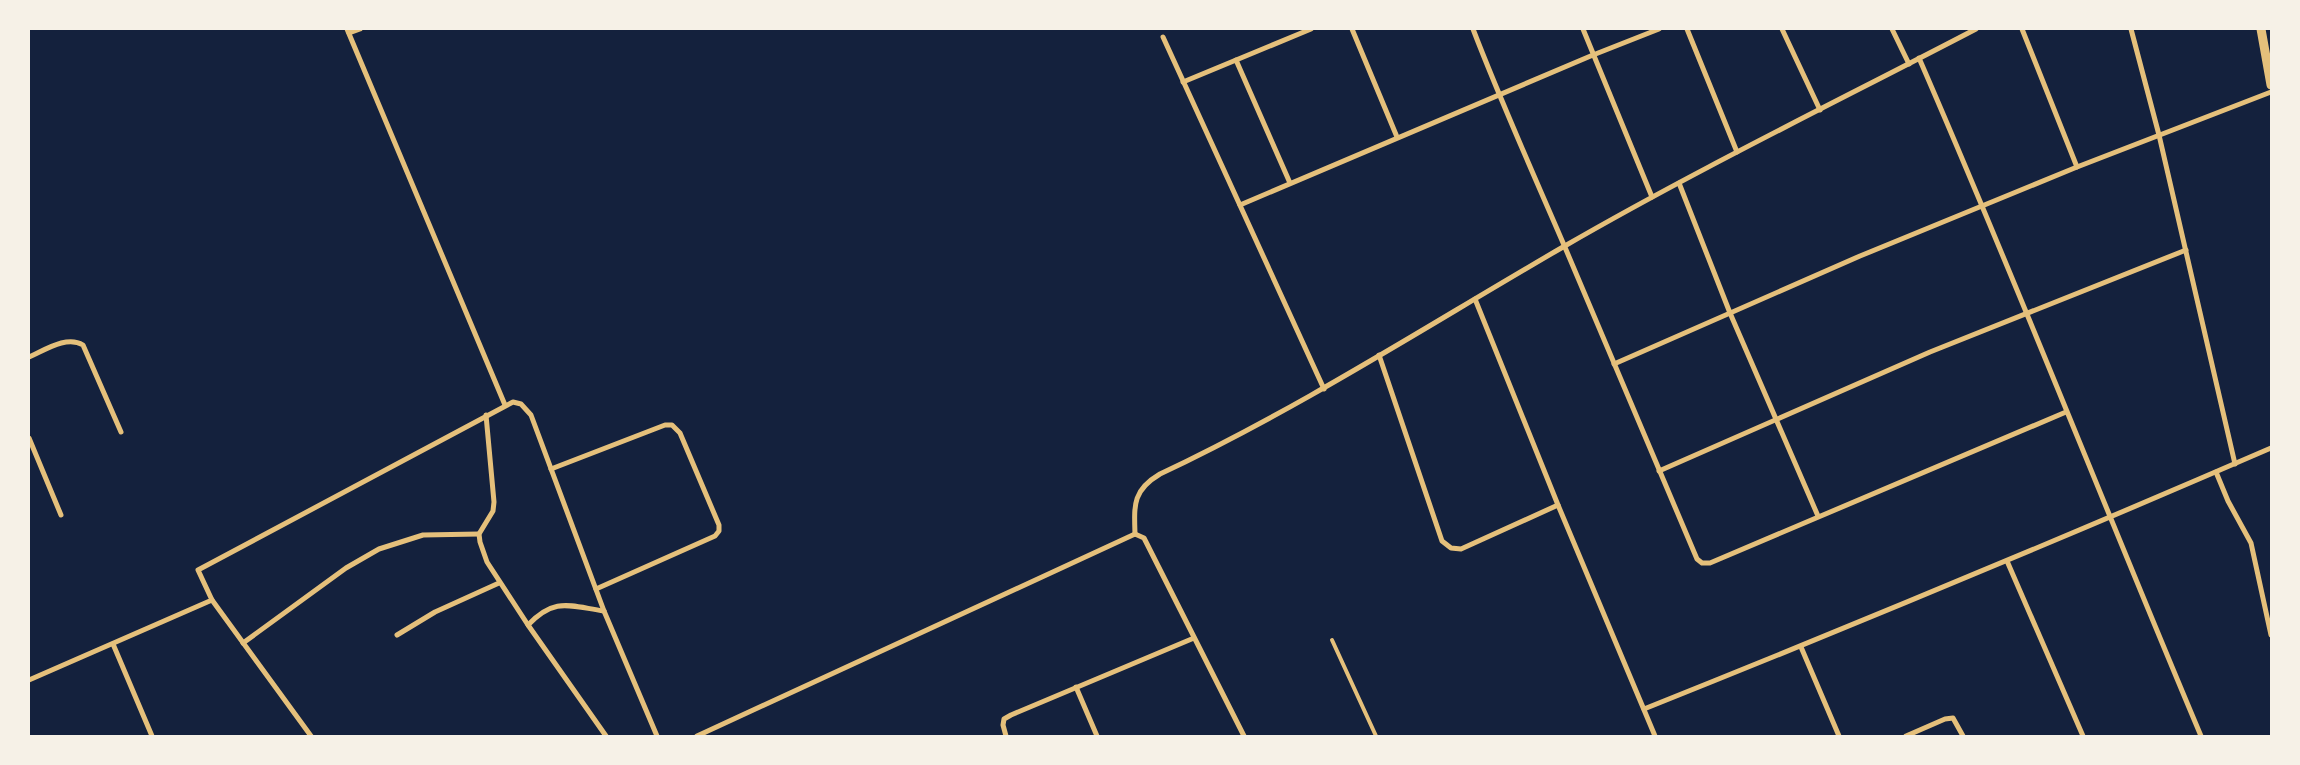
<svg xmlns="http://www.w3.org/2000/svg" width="2300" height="765" font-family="Barlow,sans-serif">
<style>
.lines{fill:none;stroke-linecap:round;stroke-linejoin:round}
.service{stroke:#e5c07b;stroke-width:4}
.minor{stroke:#e5c07b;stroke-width:5}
.tertiary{stroke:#e5c07b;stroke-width:9}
</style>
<rect width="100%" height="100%" fill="#14213d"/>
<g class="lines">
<path class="service" d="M1332 640 1376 736"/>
<g class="minor">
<path d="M347 29 505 405"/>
<path d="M1352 29 1397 137"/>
<path d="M1473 29C1501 102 1533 173 1564 245 1609 349 1652 454 1697 559L1702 563H1710L2066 412"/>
<path d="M1583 29 1652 197"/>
<path d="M1687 29 1737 152"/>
<path d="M1782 29 1820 110"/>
<path d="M1892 29 1909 64"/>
<path d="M2022 29 2077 167"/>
<path d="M2131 29 2159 135 2235 464"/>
<path d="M349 33 360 29"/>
<path d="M1163 37 1324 389"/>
<path d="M1919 58C2017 283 2106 511 2201 736"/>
<path d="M1236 60 1290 183"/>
<path d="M1183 82 1311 29"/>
<path d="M1679 183 1730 313 1818 516"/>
<path d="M1240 205 1593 55 1659 29"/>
<path d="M1475 299 1558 505 1655 736"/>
<path d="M1379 355 1442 541 1451 548 1461 549 1558 505"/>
<path d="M29 357C45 350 67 335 83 345L121 432"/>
<path d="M1614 364 1860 256 2077 167 2271 92"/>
<path d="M486 415 494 502 493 511 479 534 480 542 487 562 528 625 606 736"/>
<path d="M29 438 61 515"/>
<path d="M551 469 665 425H672L680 433 719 525V531L715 536 596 589"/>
<path d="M1659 471 1930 352 2186 250"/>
<path d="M2216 472 2228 501 2251 543 2271 635"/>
<path d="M1135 534C1134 504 1133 490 1160 474 1300 408 1430 324 1563 247 1698 169 1838 101 1976 29"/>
<path d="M1135 534 1144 538 1244 736"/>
<path d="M2007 561 2083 736"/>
<path d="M212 600 311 736"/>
<path d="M528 625C555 597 569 606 604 611"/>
<path d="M397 635 435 612 499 583"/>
<path d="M243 643 346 568 379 549 423 535 479 534"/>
<path d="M113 644 152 736"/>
<path d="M1801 647 1839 736"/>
<path d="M29 680 212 600 198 570 513 402 521 404 531 415 604 611 657 736"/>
<path d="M1076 687 1097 736"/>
<path d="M1644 709C1854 625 2063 538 2271 448"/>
<path d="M697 736 1135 534"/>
<path d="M1006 736 1003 725 1004 719 1011 715 1194 638"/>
<path d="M1906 736 1945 719 1953 718 1963 736"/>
</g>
<path class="tertiary" d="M2261 29 2271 85"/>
</g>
<rect width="2300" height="765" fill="none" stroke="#f6f1e7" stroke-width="60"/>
</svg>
